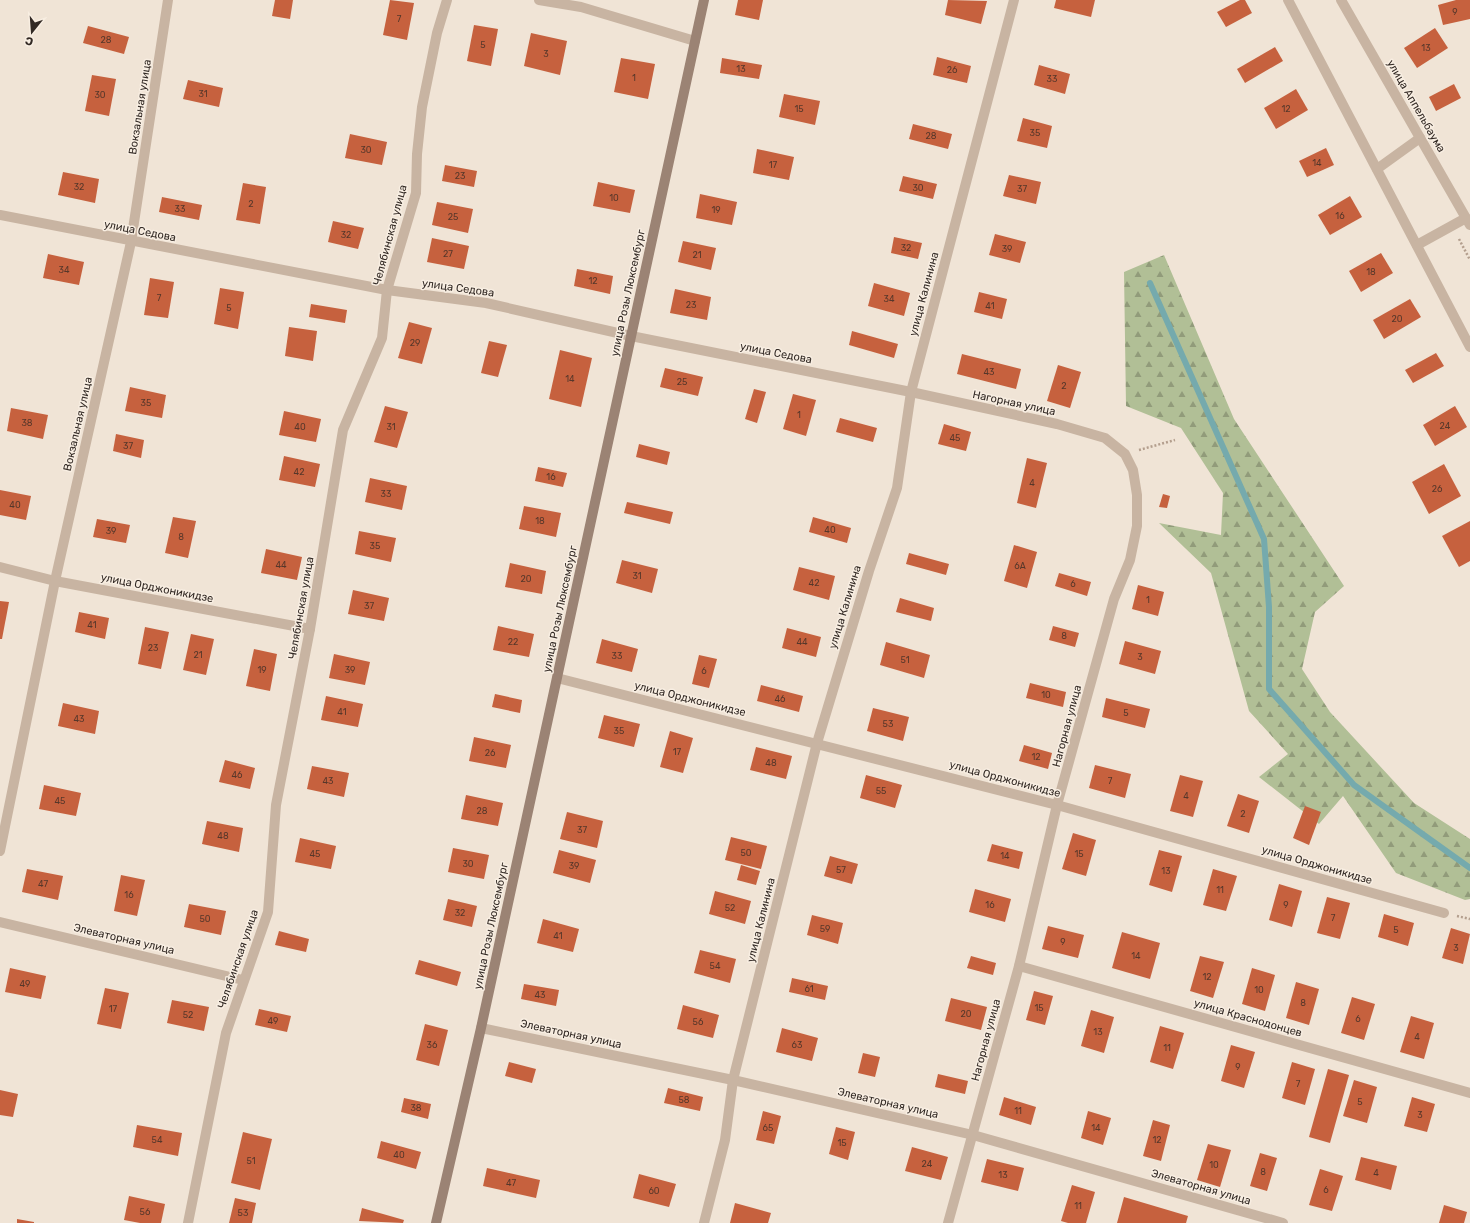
<svg xmlns="http://www.w3.org/2000/svg" width="1470" height="1223" font-family="Rubik,sans-serif">
<style>
.forest{fill:url(#forest-firs)}
.lines{fill:none;stroke-linecap:round;stroke-linejoin:round}
.stream{stroke:#75aaad;stroke-width:6}
.building{fill:#c6613e}
.path{stroke:#b39e8d;stroke-width:2.5;stroke-dasharray:2 2;stroke-linecap:butt}
.lane{stroke:#c8b4a2;stroke-width:10}
.street{stroke:#c8b4a2;stroke-width:10}
.secondary{stroke:#9b8374;stroke-width:10}
.labels{text-anchor:middle;dominant-baseline:central;stroke-width:3;stroke-linejoin:round;paint-order:stroke}
.number-label{font-size:9px;fill:#57372a}
.street-label{font-size:11px;fill:#322924;stroke:#f8eee2}
</style>
<defs>
<pattern id="forest-firs" width="22" height="20" patternUnits="userSpaceOnUse"><rect width="22" height="20" fill="#b1bf96"/><path d="M5 1l3.5 6h-7zM16 11l3.5 6h-7z" fill="#919b7a"/></pattern>
</defs>
<rect width="100%" height="100%" fill="#f0e4d6"/>
<path class="forest" d="M1164 255 1234 419 1344 586 1315 612 1302 669 1330 712 1414 803 1470 839V899L1465 900 1396 873 1343 796 1319 824 1259 777 1288 754 1249 711 1211 573 1159 523 1221 535 1223 493 1181 428 1126 406 1124 272Z"/>
<g class="lines">
<path class="stream" d="M1150 283 1264 539 1269 607V689L1354 785 1470 868"/>
</g>
<g class="building">
<path d="M275 0H293L290 19 272 16Z"/>
<path d="M390 0 414 3 407 40 383 35Z"/>
<path d="M738 0H763L759 20 735 15Z"/>
<path d="M948 0 987 1 981 24 945 15Z"/>
<path d="M1056 0H1095L1091 17 1054 8Z"/>
<path d="M1240 0H1245L1252 13 1226 27 1217 12Z"/>
<path d="M1456 0H1470V19L1443 25 1438 5Z"/>
<path d="M474 25 498 29 491 66 467 61Z"/>
<path d="M88 26 129 37 124 54 83 43Z"/>
<path d="M1435 28 1448 48 1417 68 1404 48Z"/>
<path d="M531 33 567 41 560 75 524 66Z"/>
<path d="M1275 47 1283 61 1245 83 1237 69Z"/>
<path d="M937 57 971 66 967 83 933 75Z"/>
<path d="M621 58 655 64 648 99 614 92Z"/>
<path d="M722 58 762 65 759 79 720 73Z"/>
<path d="M1039 65 1070 74 1065 94 1034 85Z"/>
<path d="M92 75 116 79 109 116 85 111Z"/>
<path d="M188 80 223 88 219 107 183 99Z"/>
<path d="M1454 84 1461 98 1436 111 1429 97Z"/>
<path d="M1296 89 1308 110 1276 129 1264 108Z"/>
<path d="M784 94 820 101 815 125 779 117Z"/>
<path d="M1023 118 1052 126 1047 148 1017 141Z"/>
<path d="M913 124 952 134 948 149 909 139Z"/>
<path d="M350 134 387 142 382 165 345 158Z"/>
<path d="M1326 148 1334 165 1307 177 1299 161Z"/>
<path d="M757 149 794 157 789 180 753 173Z"/>
<path d="M445 165 477 171 474 187 442 181Z"/>
<path d="M63 172 99 179 95 203 58 195Z"/>
<path d="M1009 175 1041 182 1036 204 1003 196Z"/>
<path d="M903 176 937 184 933 199 899 191Z"/>
<path d="M598 182 635 190 630 213 593 206Z"/>
<path d="M243 183 266 187 260 224 236 220Z"/>
<path d="M700 194 737 202 732 225 696 218Z"/>
<path d="M1350 196 1362 217 1330 235 1318 215Z"/>
<path d="M162 197 202 205 199 220 159 212Z"/>
<path d="M437 202 473 209 468 233 432 225Z"/>
<path d="M333 221 364 228 358 249 328 242Z"/>
<path d="M995 234 1026 242 1020 263 989 255Z"/>
<path d="M894 237 922 243 918 259 891 253Z"/>
<path d="M432 238 469 246 464 269 427 262Z"/>
<path d="M683 241 716 248 711 270 678 262Z"/>
<path d="M1381 253 1393 273 1361 292 1349 271Z"/>
<path d="M48 254 84 262 79 285 43 278Z"/>
<path d="M577 269 613 276 610 294 574 286Z"/>
<path d="M150 278 174 282 168 318 144 315Z"/>
<path d="M874 283 910 293 904 316 868 306Z"/>
<path d="M220 288 244 292 238 329 214 324Z"/>
<path d="M675 289 711 297 707 320 670 313Z"/>
<path d="M979 292 1007 299 1002 319 974 312Z"/>
<path d="M1410 299 1421 317 1384 339 1373 320Z"/>
<path d="M311 304 347 310 345 323 309 317Z"/>
<path d="M409 322 432 328 422 364 398 358Z"/>
<path d="M289 327 317 331 313 361 285 356Z"/>
<path d="M852 331 898 344 894 358 849 345Z"/>
<path d="M489 341 507 345 498 377 481 373Z"/>
<path d="M560 350 592 358 581 407 549 399Z"/>
<path d="M1436 353 1444 366 1413 383 1405 370Z"/>
<path d="M962 354 1021 369 1016 389 957 374Z"/>
<path d="M1058 365 1081 372 1070 408 1047 401Z"/>
<path d="M665 368 703 377 698 396 660 387Z"/>
<path d="M130 387 166 395 162 418 125 411Z"/>
<path d="M754 389 766 392 757 423 745 419Z"/>
<path d="M793 394 816 400 806 436 783 429Z"/>
<path d="M385 406 408 412 397 448 374 442Z"/>
<path d="M1455 406 1467 427 1435 446 1423 425Z"/>
<path d="M11 408 48 415 43 439 7 431Z"/>
<path d="M284 411 321 419 316 442 279 435Z"/>
<path d="M840 418 877 428 873 442 836 432Z"/>
<path d="M944 424 971 432 966 451 938 444Z"/>
<path d="M116 434 144 440 141 458 113 451Z"/>
<path d="M639 444 670 452 667 465 636 457Z"/>
<path d="M284 456 320 464 315 487 279 480Z"/>
<path d="M1027 458 1047 463 1036 508 1017 503Z"/>
<path d="M1444 464 1461 496 1429 514 1412 482Z"/>
<path d="M538 467 567 473 563 487 535 481Z"/>
<path d="M370 478 407 486 402 510 365 502Z"/>
<path d="M0 490 31 496 26 520 0 515Z"/>
<path d="M1163 494 1170 496 1167 508 1159 507Z"/>
<path d="M627 502 673 512 670 524 624 513Z"/>
<path d="M524 506 561 513 556 537 519 529Z"/>
<path d="M173 517 196 521 188 558 165 553Z"/>
<path d="M813 517 851 528 847 543 809 532Z"/>
<path d="M97 519 130 525 126 543 93 537Z"/>
<path d="M1470 521V561L1459 567 1442 536Z"/>
<path d="M359 531 396 538 391 562 355 554Z"/>
<path d="M1014 545 1037 552 1027 588 1004 581Z"/>
<path d="M266 549 302 557 297 580 261 573Z"/>
<path d="M909 553 949 564 946 575 906 564Z"/>
<path d="M622 560 658 569 652 593 616 583Z"/>
<path d="M510 563 546 571 542 594 505 587Z"/>
<path d="M799 567 835 576 829 600 793 590Z"/>
<path d="M1059 573 1091 582 1087 596 1055 586Z"/>
<path d="M1138 585 1164 592 1158 616 1132 609Z"/>
<path d="M353 590 389 598 384 621 348 614Z"/>
<path d="M900 598 934 608 931 621 896 612Z"/>
<path d="M0 601 9 602 2 639H0Z"/>
<path d="M79 612 109 618 105 639 75 632Z"/>
<path d="M498 626 534 634 529 657 493 650Z"/>
<path d="M1053 626 1079 633 1075 647 1049 640Z"/>
<path d="M145 627 169 632 161 669 138 664Z"/>
<path d="M787 628 821 637 816 657 782 648Z"/>
<path d="M191 634 214 639 206 675 183 670Z"/>
<path d="M602 639 638 649 632 672 596 663Z"/>
<path d="M1125 641 1161 651 1155 674 1119 664Z"/>
<path d="M886 642 930 655 924 678 880 665Z"/>
<path d="M254 649 277 654 270 691 246 686Z"/>
<path d="M334 654 370 662 365 685 329 678Z"/>
<path d="M699 655 717 659 709 688 692 684Z"/>
<path d="M1030 683 1066 692 1063 707 1026 698Z"/>
<path d="M761 685 803 696 799 712 757 701Z"/>
<path d="M495 694 522 700 520 713 492 707Z"/>
<path d="M326 696 363 704 358 727 321 720Z"/>
<path d="M1106 698 1150 709 1145 728 1102 717Z"/>
<path d="M63 703 99 711 95 734 58 726Z"/>
<path d="M873 708 909 717 903 741 867 731Z"/>
<path d="M604 715 640 724 634 747 598 738Z"/>
<path d="M670 731 693 738 683 773 660 767Z"/>
<path d="M474 737 511 745 506 768 469 761Z"/>
<path d="M1024 745 1052 753 1048 769 1019 761Z"/>
<path d="M756 747 792 756 786 779 750 770Z"/>
<path d="M225 760 255 768 250 789 219 782Z"/>
<path d="M1095 765 1131 774 1125 798 1089 788Z"/>
<path d="M312 766 349 773 344 797 307 789Z"/>
<path d="M866 775 902 785 895 808 860 798Z"/>
<path d="M1180 775 1203 781 1193 817 1170 811Z"/>
<path d="M44 785 81 793 76 816 39 809Z"/>
<path d="M1238 794 1259 801 1249 833 1227 826Z"/>
<path d="M466 795 503 803 498 826 461 819Z"/>
<path d="M1305 806 1321 812 1309 845 1293 838Z"/>
<path d="M567 812 603 821 597 848 560 839Z"/>
<path d="M207 821 243 828 239 852 202 844Z"/>
<path d="M1073 833 1096 840 1086 876 1062 869Z"/>
<path d="M731 837 767 846 761 869 725 860Z"/>
<path d="M300 838 336 846 331 869 295 862Z"/>
<path d="M992 844 1023 852 1019 869 987 861Z"/>
<path d="M453 848 489 855 484 879 448 872Z"/>
<path d="M559 850 596 860 590 883 553 873Z"/>
<path d="M1159 850 1182 856 1172 892 1149 885Z"/>
<path d="M830 856 858 864 852 884 824 876Z"/>
<path d="M741 865 760 871 756 885 737 880Z"/>
<path d="M27 869 63 876 58 900 22 892Z"/>
<path d="M1213 869 1237 876 1226 911 1203 905Z"/>
<path d="M121 875 145 880 137 916 114 911Z"/>
<path d="M1279 884 1302 891 1292 927 1269 920Z"/>
<path d="M975 889 1011 899 1005 922 969 912Z"/>
<path d="M715 891 751 901 745 924 709 914Z"/>
<path d="M1327 897 1350 903 1340 939 1317 933Z"/>
<path d="M448 899 477 906 472 927 443 920Z"/>
<path d="M189 904 226 911 221 935 184 927Z"/>
<path d="M1384 914 1414 923 1408 946 1378 937Z"/>
<path d="M812 915 843 923 838 944 807 935Z"/>
<path d="M543 919 579 929 573 952 537 943Z"/>
<path d="M1048 926 1084 935 1078 958 1042 949Z"/>
<path d="M1451 928 1470 934 1463 964 1442 958Z"/>
<path d="M279 931 309 939 306 952 275 945Z"/>
<path d="M1122 932 1160 943 1150 979 1112 968Z"/>
<path d="M700 950 736 959 730 983 694 973Z"/>
<path d="M971 956 996 963 993 975 967 968Z"/>
<path d="M1200 956 1224 962 1213 998 1190 991Z"/>
<path d="M419 960 461 972 457 986 415 974Z"/>
<path d="M10 968 46 976 41 999 5 992Z"/>
<path d="M1252 968 1275 975 1265 1011 1242 1004Z"/>
<path d="M792 978 828 986 825 1000 789 992Z"/>
<path d="M1296 982 1319 989 1309 1025 1286 1018Z"/>
<path d="M524 984 559 990 556 1006 521 999Z"/>
<path d="M105 988 129 993 121 1029 97 1024Z"/>
<path d="M1034 991 1053 996 1045 1025 1026 1020Z"/>
<path d="M1352 997 1375 1004 1364 1040 1341 1033Z"/>
<path d="M951 998 987 1007 981 1030 945 1021Z"/>
<path d="M172 1000 209 1007 204 1031 167 1023Z"/>
<path d="M683 1005 719 1015 713 1038 677 1029Z"/>
<path d="M259 1009 291 1016 287 1032 255 1025Z"/>
<path d="M1091 1010 1114 1017 1104 1053 1081 1046Z"/>
<path d="M1411 1016 1434 1023 1424 1059 1400 1052Z"/>
<path d="M425 1024 448 1030 439 1066 416 1060Z"/>
<path d="M1160 1026 1184 1033 1173 1069 1150 1062Z"/>
<path d="M782 1028 818 1038 812 1061 776 1052Z"/>
<path d="M1231 1045 1255 1052 1244 1088 1221 1081Z"/>
<path d="M863 1053 880 1057 875 1077 858 1073Z"/>
<path d="M509 1062 536 1069 532 1083 505 1076Z"/>
<path d="M1292 1062 1315 1069 1305 1105 1282 1098Z"/>
<path d="M1328 1069 1349 1075 1330 1143 1309 1137Z"/>
<path d="M938 1074 968 1081 965 1094 935 1087Z"/>
<path d="M1354 1080 1377 1087 1367 1123 1343 1116Z"/>
<path d="M668 1088 703 1097 700 1111 664 1103Z"/>
<path d="M0 1090 18 1094 13 1117 0 1115Z"/>
<path d="M1004 1097 1036 1107 1031 1125 999 1115Z"/>
<path d="M1412 1097 1435 1104 1427 1132 1404 1126Z"/>
<path d="M404 1098 431 1104 428 1119 401 1112Z"/>
<path d="M763 1111 781 1116 774 1144 756 1140Z"/>
<path d="M1088 1111 1111 1118 1103 1145 1081 1138Z"/>
<path d="M1153 1120 1170 1125 1161 1161 1143 1156Z"/>
<path d="M137 1125 182 1133 178 1156 133 1147Z"/>
<path d="M836 1127 855 1132 848 1160 829 1154Z"/>
<path d="M243 1132 272 1139 260 1190 231 1183Z"/>
<path d="M381 1141 421 1152 416 1169 377 1158Z"/>
<path d="M1208 1144 1231 1150 1220 1187 1197 1180Z"/>
<path d="M912 1147 948 1157 941 1180 905 1171Z"/>
<path d="M1260 1153 1277 1158 1267 1191 1250 1186Z"/>
<path d="M1361 1157 1397 1166 1391 1190 1355 1180Z"/>
<path d="M987 1159 1024 1168 1018 1191 981 1182Z"/>
<path d="M487 1168 540 1180 536 1198 483 1186Z"/>
<path d="M1320 1169 1343 1176 1332 1211 1309 1205Z"/>
<path d="M639 1174 676 1184 669 1207 633 1198Z"/>
<path d="M1072 1185 1095 1192 1086 1223H1068L1061 1221Z"/>
<path d="M129 1196 165 1204 161 1223H140L124 1220Z"/>
<path d="M1124 1197 1188 1216 1186 1223H1117Z"/>
<path d="M235 1198 256 1203 252 1223H229Z"/>
<path d="M735 1203 771 1213 768 1223H730Z"/>
<path d="M1444 1205 1467 1212 1464 1223H1439Z"/>
<path d="M362 1208 404 1220 403 1223 359 1221Z"/>
<path d="M17 1219 34 1222V1223H17Z"/>
</g>
<g class="lines">
<g class="path">
<path d="M1459 239 1470 260"/>
<path d="M1139 450 1175 440"/>
<path d="M1457 916 1470 919"/>
</g>
<g class="lane">
<path d="M1288 0 1470 347"/>
<path d="M1377 169 1420 138"/>
<path d="M1417 245 1466 218"/>
</g>
<g class="street">
<path d="M539 0 581 7 695 41"/>
<path d="M1341 0 1470 225"/>
<path d="M0 215 387 290 486 303 631 336 911 392 1057 424 1105 438 1125 454 1133 470 1137 495V526L1130 560 1114 599 1057 805 1019 966 948 1223"/>
<path d="M0 567 55 581 310 629"/>
<path d="M557 678 1057 805 1444 913"/>
<path d="M0 851 55 581 131 242 168 0"/>
<path d="M0 922 243 980"/>
<path d="M1019 966 1470 1093"/>
<path d="M481 1028 733 1080 973 1135 1283 1223"/>
<path d="M188 1223 226 1033 268 912 276 805 310 629 343 430 382 338 387 290 416 193 417 154 422 107 437 33 447 0"/>
<path d="M704 1223 725 1140 733 1080 817 743 869 571 897 488 911 392 1014 0"/>
</g>
<path class="secondary" d="M436 1223 481 1028 704 0"/>
</g>
<g class="labels">
<g class="number-label">
<text x="1455" y="12">9</text>
<text x="399" y="19">7</text>
<text x="106" y="40">28</text>
<text x="483" y="45">5</text>
<text x="1426" y="48">13</text>
<text x="546" y="54">3</text>
<text x="741" y="69">13</text>
<text x="952" y="70">26</text>
<text x="634" y="78">1</text>
<text x="1052" y="79">33</text>
<text x="203" y="94">31</text>
<text x="100" y="95">30</text>
<text x="799" y="109">15</text>
<text x="1286" y="109">12</text>
<text x="1035" y="133">35</text>
<text x="931" y="136">28</text>
<text x="366" y="150">30</text>
<text x="1317" y="163">14</text>
<text x="773" y="165">17</text>
<text x="460" y="176">23</text>
<text x="79" y="187">32</text>
<text x="918" y="188">30</text>
<text x="1022" y="189">37</text>
<text x="614" y="198">10</text>
<text x="251" y="204">2</text>
<text x="180" y="209">33</text>
<text x="716" y="210">19</text>
<text x="1340" y="216">16</text>
<text x="453" y="217">25</text>
<text x="346" y="235">32</text>
<text x="906" y="248">32</text>
<text x="1007" y="249">39</text>
<text x="448" y="254">27</text>
<text x="697" y="255">21</text>
<text x="64" y="270">34</text>
<text x="1371" y="272">18</text>
<text x="593" y="281">12</text>
<text x="159" y="298">7</text>
<text x="889" y="299">34</text>
<text x="691" y="305">23</text>
<text x="990" y="306">41</text>
<text x="229" y="308">5</text>
<text x="1397" y="319">20</text>
<text x="415" y="343">29</text>
<text x="989" y="372">43</text>
<text x="570" y="379">14</text>
<text x="682" y="382">25</text>
<text x="1064" y="386">2</text>
<text x="146" y="403">35</text>
<text x="799" y="415">1</text>
<text x="27" y="423">38</text>
<text x="1445" y="426">24</text>
<text x="300" y="427">40</text>
<text x="391" y="427">31</text>
<text x="955" y="438">45</text>
<text x="128" y="446">37</text>
<text x="299" y="472">42</text>
<text x="551" y="477">16</text>
<text x="1032" y="483">4</text>
<text x="1437" y="489">26</text>
<text x="386" y="494">33</text>
<text x="15" y="505">40</text>
<text x="540" y="521">18</text>
<text x="830" y="530">40</text>
<text x="111" y="531">39</text>
<text x="181" y="537">8</text>
<text x="375" y="546">35</text>
<text x="281" y="565">44</text>
<text x="1020" y="566">6А</text>
<text x="637" y="576">31</text>
<text x="526" y="579">20</text>
<text x="814" y="583">42</text>
<text x="1073" y="584">6</text>
<text x="1148" y="600">1</text>
<text x="369" y="606">37</text>
<text x="92" y="625">41</text>
<text x="1064" y="636">8</text>
<text x="513" y="642">22</text>
<text x="802" y="642">44</text>
<text x="153" y="648">23</text>
<text x="198" y="655">21</text>
<text x="617" y="656">33</text>
<text x="1140" y="657">3</text>
<text x="905" y="660">51</text>
<text x="262" y="670">19</text>
<text x="350" y="670">39</text>
<text x="704" y="671">6</text>
<text x="1046" y="695">10</text>
<text x="780" y="699">46</text>
<text x="342" y="712">41</text>
<text x="1126" y="713">5</text>
<text x="79" y="719">43</text>
<text x="888" y="724">53</text>
<text x="619" y="731">35</text>
<text x="677" y="752">17</text>
<text x="490" y="753">26</text>
<text x="1036" y="757">12</text>
<text x="771" y="763">48</text>
<text x="237" y="775">46</text>
<text x="328" y="781">43</text>
<text x="1110" y="781">7</text>
<text x="881" y="791">55</text>
<text x="1186" y="796">4</text>
<text x="60" y="801">45</text>
<text x="482" y="811">28</text>
<text x="1243" y="814">2</text>
<text x="582" y="830">37</text>
<text x="223" y="836">48</text>
<text x="746" y="853">50</text>
<text x="315" y="854">45</text>
<text x="1079" y="854">15</text>
<text x="1005" y="856">14</text>
<text x="468" y="864">30</text>
<text x="574" y="866">39</text>
<text x="841" y="870">57</text>
<text x="1166" y="871">13</text>
<text x="43" y="884">47</text>
<text x="1220" y="890">11</text>
<text x="129" y="895">16</text>
<text x="990" y="905">16</text>
<text x="1286" y="905">9</text>
<text x="730" y="908">52</text>
<text x="460" y="913">32</text>
<text x="1333" y="918">7</text>
<text x="205" y="919">50</text>
<text x="825" y="929">59</text>
<text x="1396" y="930">5</text>
<text x="558" y="936">41</text>
<text x="1063" y="942">9</text>
<text x="1456" y="948">3</text>
<text x="1136" y="956">14</text>
<text x="715" y="966">54</text>
<text x="1207" y="977">12</text>
<text x="25" y="984">49</text>
<text x="809" y="989">61</text>
<text x="1259" y="990">10</text>
<text x="540" y="995">43</text>
<text x="1303" y="1003">8</text>
<text x="1039" y="1008">15</text>
<text x="113" y="1009">17</text>
<text x="966" y="1014">20</text>
<text x="188" y="1015">52</text>
<text x="1358" y="1019">6</text>
<text x="273" y="1021">49</text>
<text x="698" y="1022">56</text>
<text x="1098" y="1032">13</text>
<text x="1417" y="1037">4</text>
<text x="432" y="1045">36</text>
<text x="797" y="1045">63</text>
<text x="1167" y="1048">11</text>
<text x="1238" y="1067">9</text>
<text x="1298" y="1084">7</text>
<text x="684" y="1100">58</text>
<text x="1360" y="1102">5</text>
<text x="416" y="1108">38</text>
<text x="1018" y="1111">11</text>
<text x="1420" y="1115">3</text>
<text x="768" y="1128">65</text>
<text x="1096" y="1128">14</text>
<text x="157" y="1140">54</text>
<text x="1157" y="1140">12</text>
<text x="842" y="1143">15</text>
<text x="399" y="1155">40</text>
<text x="251" y="1161">51</text>
<text x="927" y="1164">24</text>
<text x="1214" y="1165">10</text>
<text x="1263" y="1172">8</text>
<text x="1376" y="1173">4</text>
<text x="1003" y="1175">13</text>
<text x="511" y="1183">47</text>
<text x="1326" y="1190">6</text>
<text x="654" y="1191">60</text>
<text x="1078" y="1206">11</text>
<text x="145" y="1212">56</text>
<text x="243" y="1213">53</text>
</g>
<g class="street-label">
<text transform="translate(1416 106) rotate(60)">улица Аппельбаума</text>
<text transform="translate(140 107) rotate(-81)">Вокзальная улица</text>
<text transform="translate(140 231) rotate(11)">улица Седова</text>
<text transform="translate(390 235) rotate(-75)">Челябинская улица</text>
<text transform="translate(458 288) rotate(8)">улица Седова</text>
<text transform="translate(628 293) rotate(-78)">улица Розы Люксембург</text>
<text transform="translate(924 294) rotate(-75)">улица Калинина</text>
<text transform="translate(776 353) rotate(11)">улица Седова</text>
<text transform="translate(1014 403) rotate(12)">Нагорная улица</text>
<text transform="translate(78 424) rotate(-77)">Вокзальная улица</text>
<text transform="translate(157 588) rotate(11)">улица Орджоникидзе</text>
<text transform="translate(845 607) rotate(-73)">улица Калинина</text>
<text transform="translate(301 608) rotate(-80)">Челябинская улица</text>
<text transform="translate(560 609) rotate(-78)">улица Розы Люксембург</text>
<text transform="translate(690 699) rotate(14)">улица Орджоникидзе</text>
<text transform="translate(1067 726) rotate(-75)">Нагорная улица</text>
<text transform="translate(1005 779) rotate(15)">улица Орджоникидзе</text>
<text transform="translate(1317 865) rotate(16)">улица Орджоникидзе</text>
<text transform="translate(761 920) rotate(-76)">улица Калинина</text>
<text transform="translate(491 926) rotate(-78)">улица Розы Люксембург</text>
<text transform="translate(124 939) rotate(13)">Элеваторная улица</text>
<text transform="translate(238 959) rotate(-71)">Челябинская улица</text>
<text transform="translate(1248 1018) rotate(16)">улица Краснодонцев</text>
<text transform="translate(571 1034) rotate(12)">Элеваторная улица</text>
<text transform="translate(986 1040) rotate(-75)">Нагорная улица</text>
<text transform="translate(888 1103) rotate(13)">Элеваторная улица</text>
<text transform="translate(1201 1187) rotate(16)">Элеваторная улица</text>
</g>
</g>
<g transform="translate(32 32) rotate(197)" stroke="#f8eee2" stroke-width="3" paint-order="stroke">
<path d="M0-3L7 15L0 10L-7 15Z" fill="#322924"/>
<text y="-6" font-size="11" font-weight="bold" text-anchor="middle" fill="#322924">С</text>
</g>
</svg>
